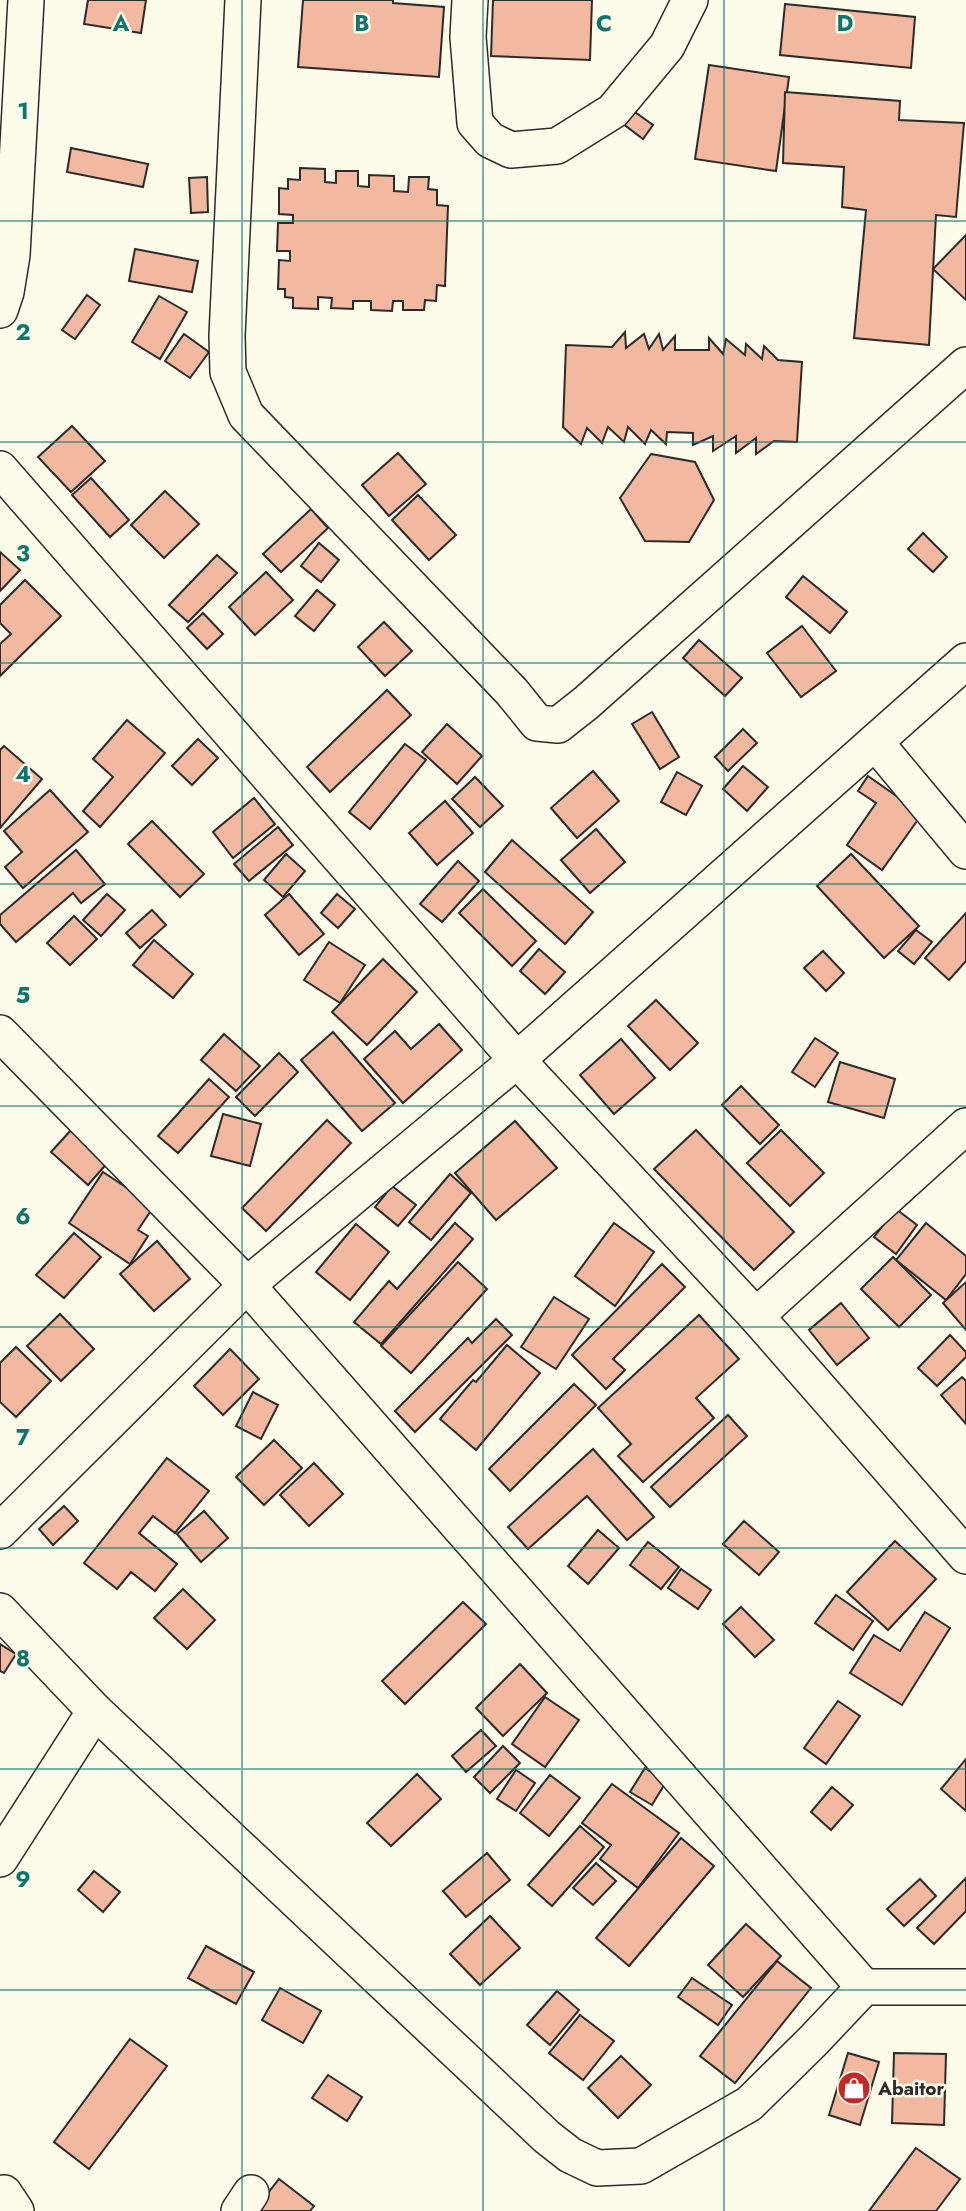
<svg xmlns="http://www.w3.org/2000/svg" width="966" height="2211" font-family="Jost,sans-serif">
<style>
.building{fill:#f2b8a0;stroke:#2b2b2b;stroke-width:2}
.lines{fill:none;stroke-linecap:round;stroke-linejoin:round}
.street-casing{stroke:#2b2b2b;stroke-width:38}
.street{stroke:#fdfbea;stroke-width:35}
.grid{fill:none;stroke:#0f766e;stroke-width:2;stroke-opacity:0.55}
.labels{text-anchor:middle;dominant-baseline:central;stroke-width:5;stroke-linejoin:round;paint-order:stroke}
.poi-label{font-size:19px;font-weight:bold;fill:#2b2b2b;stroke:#fdfbea;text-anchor:start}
.grid-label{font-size:23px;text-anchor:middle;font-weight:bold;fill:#0f766e;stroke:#fdfbea;stroke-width:5;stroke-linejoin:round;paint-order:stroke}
</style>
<rect width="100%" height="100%" fill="#fdfbea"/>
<g class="building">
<path d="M88 0H146L141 33 84 24Z"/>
<path d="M303 0H393V3L444 7 439 77 298 67Z"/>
<path d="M493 0H592L590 60 491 56Z"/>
<path d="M785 4 915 17 911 68 780 55Z"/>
<path d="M709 65 789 77 776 171 695 159Z"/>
<path d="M785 92 900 101 899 120 964 123 956 217 936 215 929 345 854 338 866 210 842 207 844 167 783 163Z"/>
<path d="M628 107 653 125 643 139 618 120Z"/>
<path d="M71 148 148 164 143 187 67 172Z"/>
<path d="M300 168 325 169V182L336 183V171H358V186L369 187V175L394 176V191L408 192 409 177H429L428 189 437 190V205L448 206 445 286 437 285 436 301 425 300 424 310H403V301H393L392 311 371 310V301H353V309L331 308 332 298 318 297V309L293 308V298L285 297V289H278L279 260 290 261V251H277L278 223H293V215L279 214V188L288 189V179L300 180Z"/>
<path d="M207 177 208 212 191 213 189 178Z"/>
<path d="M966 235V300L933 269Z"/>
<path d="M135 249 198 261 192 292 129 281Z"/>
<path d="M87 295 100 305 75 339 62 330Z"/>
<path d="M159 296 187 312 160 359 132 342Z"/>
<path d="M625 332 626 348 644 334 649 349 659 334 663 350 675 336V350H709V338L723 354 726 339 745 355 746 344 762 359 764 346 778 360 802 362 797 442 774 441 756 454V438L736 453V436L713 451V436L693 445V433L667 432 666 444 651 430 645 444 628 427 624 442 608 427 602 443 587 428 581 444 563 427 566 345 612 347Z"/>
<path d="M184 334 209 352 190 378 165 361Z"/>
<path d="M72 426 105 461 71 492 38 457Z"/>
<path d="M398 453 426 484 389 516 362 485Z"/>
<path d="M651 454 695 462 714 500 689 542 645 541 620 498Z"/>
<path d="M91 478 129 520 110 537 72 495Z"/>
<path d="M165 491 199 524 164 558 131 525Z"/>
<path d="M418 495 456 535 429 560 392 520Z"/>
<path d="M311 509 328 528 281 572 263 554Z"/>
<path d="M923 533 947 557 933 572 908 549Z"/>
<path d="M319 543 339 560 321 582 301 566Z"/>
<path d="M0 552 20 570 0 591Z"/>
<path d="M217 555 237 573 188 622 169 605Z"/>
<path d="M266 572 293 600 255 635 229 607Z"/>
<path d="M803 576 847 612 830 633 786 597Z"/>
<path d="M25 580 61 616 0 676V644L11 634 0 623V605Z"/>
<path d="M317 590 335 605 314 631 295 616Z"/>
<path d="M203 613 223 634 207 649 187 628Z"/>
<path d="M384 622 412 651 385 676 358 647Z"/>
<path d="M802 626 836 671 801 697 767 653Z"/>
<path d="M699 640 742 678 725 696 683 658Z"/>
<path d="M387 690 411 715 330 792 307 767Z"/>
<path d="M652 712 679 757 660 769 632 724Z"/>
<path d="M127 720 165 753 100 827 83 811 113 777 93 759Z"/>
<path d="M447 724 482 756 457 784 422 752Z"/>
<path d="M743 729 757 743 728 771 715 757Z"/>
<path d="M198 739 218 758 192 785 172 766Z"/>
<path d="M405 744 426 760 370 829 349 812Z"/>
<path d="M4 746 42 779 0 828V750Z"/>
<path d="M743 766 768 787 747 811 723 789Z"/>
<path d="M593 771 619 801 577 838 551 808Z"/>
<path d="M677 772 702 786 686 815 661 802Z"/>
<path d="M868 776 922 814 882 870 847 845 876 803 858 791Z"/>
<path d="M475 777 503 806 480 827 452 799Z"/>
<path d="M50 790 88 832 23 888 5 867 22 852 4 831Z"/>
<path d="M254 798 275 824 233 858 213 832Z"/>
<path d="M445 801 473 833 437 865 409 833Z"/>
<path d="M152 821 204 874 180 897 128 844Z"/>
<path d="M278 827 293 845 249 881 234 864Z"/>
<path d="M596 829 625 862 590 893 561 860Z"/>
<path d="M512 840 593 912 565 944 485 872Z"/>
<path d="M76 850 105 884 81 903 73 893 16 942 0 924V915Z"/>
<path d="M286 854 305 871 283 897 264 880Z"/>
<path d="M851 854 919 926 884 958 817 886Z"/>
<path d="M458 861 479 881 442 922 420 904Z"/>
<path d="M483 889 536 941 512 966 459 913Z"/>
<path d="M107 894 125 910 101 936 83 920Z"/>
<path d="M289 894 324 934 299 955 265 915Z"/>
<path d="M337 894 355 909 338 928 321 913Z"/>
<path d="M152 910 166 925 140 948 126 933Z"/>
<path d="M966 913V961L949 980 925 958Z"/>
<path d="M74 916 97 939 70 965 47 943Z"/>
<path d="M916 930 932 942 914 964 898 951Z"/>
<path d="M154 940 193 974 173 998 133 965Z"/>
<path d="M329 942 365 965 340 1003 304 980Z"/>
<path d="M539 949 565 972 545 994 520 971Z"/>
<path d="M823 951 844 973 826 991 804 968Z"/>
<path d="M383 959 417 992 367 1045 332 1012Z"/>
<path d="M656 1000 698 1043 670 1070 628 1026Z"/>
<path d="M439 1024 462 1050 403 1103 364 1059 395 1031 411 1049Z"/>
<path d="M333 1032 395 1103 362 1131 301 1060Z"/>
<path d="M224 1034 260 1066 236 1091 201 1060Z"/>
<path d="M815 1038 838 1053 815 1087 792 1072Z"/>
<path d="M621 1039 655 1078 614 1114 580 1075Z"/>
<path d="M279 1053 298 1072 255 1116 236 1097Z"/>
<path d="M840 1062 895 1079 884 1118 828 1102Z"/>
<path d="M209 1079 229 1097 178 1153 158 1136Z"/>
<path d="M741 1086 779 1125 760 1144 722 1105Z"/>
<path d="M223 1114 261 1124 250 1166 211 1156Z"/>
<path d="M327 1120 351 1143 266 1231 242 1208Z"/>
<path d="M515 1121 557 1168 496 1220 455 1173Z"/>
<path d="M72 1129 109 1161 88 1185 51 1152Z"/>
<path d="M696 1130 794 1232 754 1270 654 1169Z"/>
<path d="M781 1130 824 1173 790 1206 747 1163Z"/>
<path d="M103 1172 154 1206 138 1230 148 1236 130 1264 69 1223Z"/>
<path d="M450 1174 471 1193 431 1240 409 1222Z"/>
<path d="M392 1186 416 1205 398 1226 375 1207Z"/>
<path d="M896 1209 917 1225 896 1254 874 1237Z"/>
<path d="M455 1223 473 1239 381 1344 354 1322 389 1281 397 1289Z"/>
<path d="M614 1223 654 1252 615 1306 575 1276Z"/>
<path d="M926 1223 966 1256V1274L946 1300 896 1260Z"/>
<path d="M356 1224 389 1252 350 1300 316 1272Z"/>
<path d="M74 1233 101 1257 64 1298 36 1275Z"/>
<path d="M157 1241 190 1279 154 1311 120 1274Z"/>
<path d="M893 1257 931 1295 899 1327 861 1289Z"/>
<path d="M458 1262 487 1289 411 1373 381 1346Z"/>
<path d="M662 1264 685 1287 613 1359 625 1370 606 1389 572 1355Z"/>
<path d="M966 1282V1330L943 1303Z"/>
<path d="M554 1297 589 1319 556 1369 521 1347Z"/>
<path d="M841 1303 869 1338 837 1365 809 1330Z"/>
<path d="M60 1314 94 1349 61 1381 27 1346Z"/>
<path d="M699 1315 739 1359 696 1398 714 1418 643 1482 618 1456 631 1444 598 1408Z"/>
<path d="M496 1319 512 1335 415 1432 395 1411 468 1338 472 1343Z"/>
<path d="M950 1335 966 1352V1357L937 1386 918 1368Z"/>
<path d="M507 1345 540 1373 476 1450 440 1419 473 1380 476 1382Z"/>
<path d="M16 1347 51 1381 16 1417 0 1402V1363Z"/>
<path d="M230 1349 259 1379 223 1415 194 1386Z"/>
<path d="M962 1377 966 1381V1424L941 1395Z"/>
<path d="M574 1384 596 1405 510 1491 489 1469Z"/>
<path d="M253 1392 278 1405 261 1439 236 1426Z"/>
<path d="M728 1415 747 1436 670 1507 651 1487Z"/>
<path d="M274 1440 302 1468 264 1505 236 1477Z"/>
<path d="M593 1449 654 1517 627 1540 587 1496 528 1549 508 1527Z"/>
<path d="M167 1458 209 1491 175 1533 153 1516 139 1533 177 1564 155 1591 131 1572 117 1589 84 1563Z"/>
<path d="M314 1463 343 1494 309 1526 280 1495Z"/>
<path d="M64 1506 78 1521 53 1545 39 1529Z"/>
<path d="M204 1511 228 1538 201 1562 177 1534Z"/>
<path d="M744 1521 779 1552 759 1575 723 1544Z"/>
<path d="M598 1530 619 1548 588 1584 568 1566Z"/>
<path d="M895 1541 936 1579 888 1630 847 1592Z"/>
<path d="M648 1542 679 1567 661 1589 630 1565Z"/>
<path d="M681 1569 711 1590 698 1609 668 1588Z"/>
<path d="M183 1589 215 1620 187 1649 154 1618Z"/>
<path d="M836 1595 873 1621 853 1650 815 1623Z"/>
<path d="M463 1602 486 1624 405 1704 382 1681Z"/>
<path d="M741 1607 774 1640 755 1657 723 1624Z"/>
<path d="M925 1612 950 1628 902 1705 850 1673 874 1635 900 1651Z"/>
<path d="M0 1644 16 1654 4 1673 0 1671Z"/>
<path d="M520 1664 547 1693 503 1736 476 1708Z"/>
<path d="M545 1697 579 1720 545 1767 512 1744Z"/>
<path d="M838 1701 860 1716 826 1764 804 1748Z"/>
<path d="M481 1730 496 1746 466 1772 452 1756Z"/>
<path d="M503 1746 520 1763 490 1793 474 1777Z"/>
<path d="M966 1759V1811L941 1789Z"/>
<path d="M645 1768 666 1782 652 1805 630 1792Z"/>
<path d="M516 1770 535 1783 516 1811 497 1799Z"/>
<path d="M417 1774 441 1799 391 1846 367 1823Z"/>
<path d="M550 1775 580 1798 549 1836 520 1813Z"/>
<path d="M612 1784 679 1833 638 1888 600 1859 611 1845 582 1823Z"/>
<path d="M832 1787 853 1805 831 1830 811 1812Z"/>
<path d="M580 1826 604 1847 552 1906 528 1885Z"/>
<path d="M681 1838 714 1866 629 1966 596 1938Z"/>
<path d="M487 1853 510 1880 466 1917 443 1891Z"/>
<path d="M596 1863 616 1881 593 1905 573 1888Z"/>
<path d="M94 1871 120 1892 103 1912 78 1890Z"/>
<path d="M966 1878V1911L934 1944 917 1928Z"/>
<path d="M920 1879 936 1896 904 1926 887 1909Z"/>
<path d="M490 1916 520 1948 480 1985 450 1954Z"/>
<path d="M746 1924 781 1956 743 1997 708 1965Z"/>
<path d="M206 1946 254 1972 236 2004 188 1978Z"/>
<path d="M777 1961 811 1988 735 2083 700 2056Z"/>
<path d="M692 1978 732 2005 718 2025 678 1997Z"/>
<path d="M280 1988 321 2011 303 2043 262 2020Z"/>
<path d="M557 1991 579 2010 550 2045 527 2025Z"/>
<path d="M580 2015 614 2041 583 2080 549 2053Z"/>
<path d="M130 2039 167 2066 89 2169 54 2142Z"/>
<path d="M848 2053 879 2062 860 2125 829 2115Z"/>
<path d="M894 2053 946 2054 944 2125 892 2123Z"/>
<path d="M621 2056 651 2085 618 2118 588 2088Z"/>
<path d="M328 2075 362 2097 347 2121 312 2098Z"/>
<path d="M916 2148 960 2179 936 2211H869Z"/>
<path d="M279 2179 314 2206 310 2211H254Z"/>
</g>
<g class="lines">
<defs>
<g id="street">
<path d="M243 0 227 336 228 372 246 415 512 692 537 723 558 725 586 703 966 365"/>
<path d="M470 0 468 37 475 123 490 140 511 150 557 146 613 111 667 46 690 0"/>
<path d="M0 310 6 292 12 255 26 0"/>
<path d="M0 469 517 1060 756 1316 966 1556"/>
<path d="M875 742 966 851"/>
<path d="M0 1033 247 1285 864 1987"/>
<path d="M756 1316 966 1126"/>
<path d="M0 1531 247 1285 517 1060 966 661"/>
<path d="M0 1611 95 1711 547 2137 570 2155 597 2168 641 2166 749 2104 813 2041 864 1987H966"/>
<path d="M0 1859 95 1711"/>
<path d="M4 2193 16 2211"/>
<path d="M239 2211 251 2193"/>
</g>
</defs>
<use href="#street" class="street-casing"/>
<use href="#street" class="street"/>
</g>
<path class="grid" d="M242 0V2211M483 0V2211M724 0V2211M0 221H966M0 442H966M0 663H966M0 884H966M0 1106H966M0 1327H966M0 1548H966M0 1769H966M0 1990H966"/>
<defs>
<symbol id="shop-disc" viewBox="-11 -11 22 22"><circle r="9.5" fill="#c62828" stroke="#fdfbea"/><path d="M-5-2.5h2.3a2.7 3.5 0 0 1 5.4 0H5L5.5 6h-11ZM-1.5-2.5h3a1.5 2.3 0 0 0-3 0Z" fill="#fff"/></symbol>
</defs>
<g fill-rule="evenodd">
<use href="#shop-disc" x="835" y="2069" width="38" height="38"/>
</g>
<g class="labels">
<g class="poi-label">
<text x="878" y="2088">Abaitor</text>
</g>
</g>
<g class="grid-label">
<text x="121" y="31">A</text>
<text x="362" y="31">B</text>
<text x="604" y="31">C</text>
<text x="845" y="31">D</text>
<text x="23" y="119">1</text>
<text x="23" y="340">2</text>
<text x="23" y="561">3</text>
<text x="23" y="782">4</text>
<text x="23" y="1003">5</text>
<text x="23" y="1224">6</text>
<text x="23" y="1445">7</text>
<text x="23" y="1666">8</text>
<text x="23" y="1887">9</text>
</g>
</svg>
